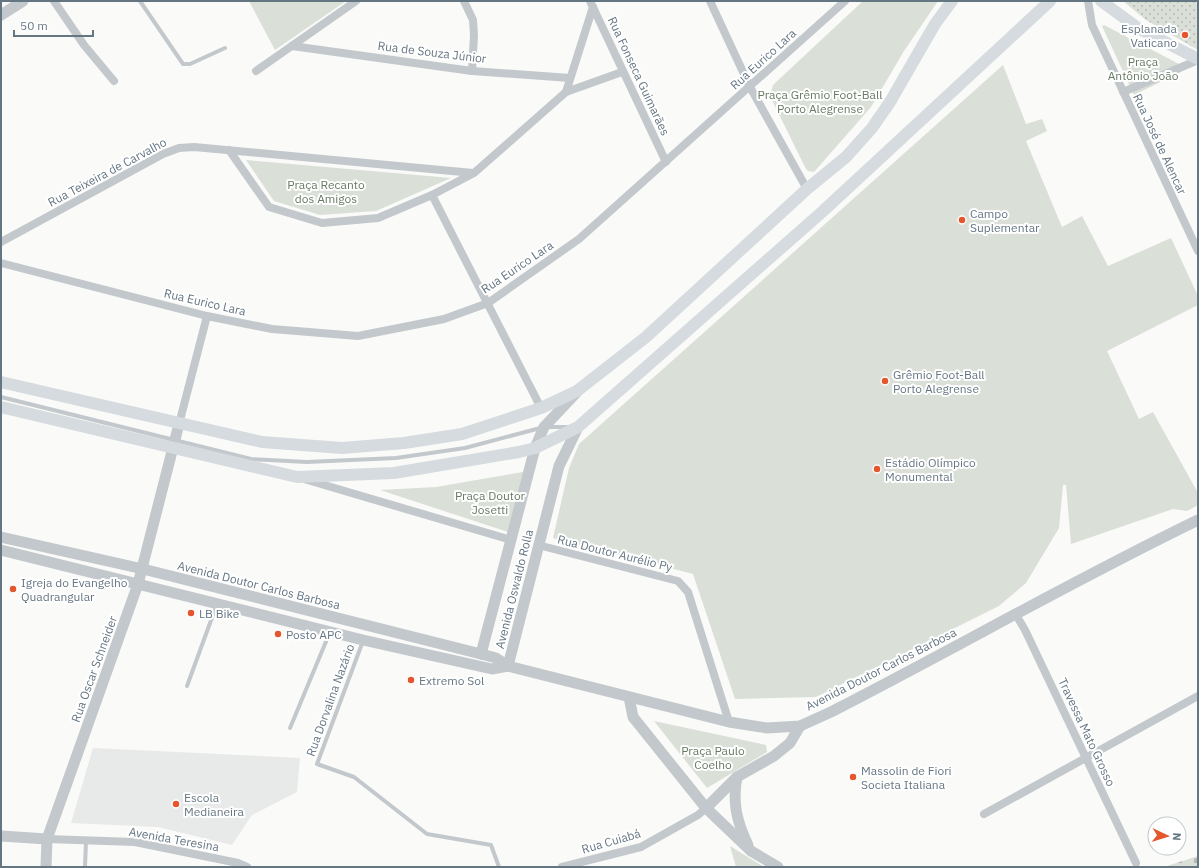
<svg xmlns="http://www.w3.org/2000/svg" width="1199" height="868" font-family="'IBM Plex Sans',sans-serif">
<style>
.built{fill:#e8e9e9}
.grass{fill:url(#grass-dots)}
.cemetery{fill:url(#cemetery-stones)}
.green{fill:#dadfd7}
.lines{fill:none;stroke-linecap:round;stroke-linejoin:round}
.service{stroke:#c3c8cc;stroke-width:4}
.minor{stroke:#c3c8cc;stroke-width:8}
.tertiary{stroke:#c3c8cc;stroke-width:11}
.secondary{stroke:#d6dbdf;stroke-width:12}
.poi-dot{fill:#e4572e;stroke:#fff;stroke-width:1.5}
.labels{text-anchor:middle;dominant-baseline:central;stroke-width:4;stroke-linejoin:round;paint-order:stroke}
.poi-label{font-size:12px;fill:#657683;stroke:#fff;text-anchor:start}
.street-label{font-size:12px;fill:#657683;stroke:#fff}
.park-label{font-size:12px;fill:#687a64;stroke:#fff}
</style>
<defs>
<pattern id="grass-dots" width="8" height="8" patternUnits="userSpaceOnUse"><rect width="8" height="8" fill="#dadfd7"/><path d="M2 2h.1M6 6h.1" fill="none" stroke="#b4b9b4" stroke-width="1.8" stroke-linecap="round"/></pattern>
<pattern id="cemetery-stones" width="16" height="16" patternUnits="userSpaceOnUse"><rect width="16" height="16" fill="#dadfd7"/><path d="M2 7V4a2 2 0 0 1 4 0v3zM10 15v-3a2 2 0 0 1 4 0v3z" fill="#b4b9b4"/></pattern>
</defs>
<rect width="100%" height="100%" fill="#fafaf8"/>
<path class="built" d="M93 748 300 758 297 792 252 815 232 845 158 827 71 823Z"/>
<path class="grass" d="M1123 1H1195L1198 4V50L1146 20Z"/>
<path class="cemetery" d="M1198 856V867H1164Z"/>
<g class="green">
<path d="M249 1H346L275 50Z"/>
<path d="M863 1H938L904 51 871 107 814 172 808 171 805 167 770 96 773 85Z"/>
<path d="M1104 25 1179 64 1181 72 1134 95 1102 26Z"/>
<path d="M1003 65 1026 124 1042 119 1047 131 1026 141 1062 227 1082 216 1108 266 1171 238 1198 296V305L1107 351 1139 419 1153 412 1198 493V505L1187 511 1173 509 1071 544 1066 485H1063L1059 528 1026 583 999 606 816 697 735 699 693 574 553 538 569 468 579 444Z"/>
<path d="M246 160 451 178 376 211 320 215 274 201Z"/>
<path d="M523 472 508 532 380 490 436 487Z"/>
<path d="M654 721 766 745 767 752 707 788Z"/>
<path d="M730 846 764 867H736Z"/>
</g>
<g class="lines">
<g class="service">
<path d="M140 1 183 64H190L225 48"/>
<path d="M1 397 251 459 307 462 396 458 465 448 544 427H569"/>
<path d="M363 641 317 764 354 777 427 834 491 845 499 867"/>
<path d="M187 686 217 604"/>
<path d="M290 728 330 632"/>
<path d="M85 867 86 841"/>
</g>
<g class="minor">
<path d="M54 1 84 45 114 81"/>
<path d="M464 1 473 20 474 35 472 71"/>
<path d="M590 1 666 162"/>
<path d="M710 1 750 87 807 189"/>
<path d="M1088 1 1092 25 1198 251"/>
<path d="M292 46 472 71 570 78"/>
<path d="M256 71 356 1"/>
<path d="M566 92 622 72"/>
<path d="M1123 92 1198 60"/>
<path d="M229 150 269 207 322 223 378 218 432 195 474 173 566 92 593 7"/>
<path d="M432 195 541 408"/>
<path d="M1 242 163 154 179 148 194 147 473 173"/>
<path d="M1 263 207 316 272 329 358 336 444 319 488 303 579 239 845 1"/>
<path d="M179 424 207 316"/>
<path d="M304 479 511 540"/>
<path d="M538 545 678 581 688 592 729 722"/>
<path d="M1015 613 1025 630 1136 863"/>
<path d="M984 814 1198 696"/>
<path d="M47 839 135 842 238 863 247 867"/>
<path d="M562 867 641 847 698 815 706 808"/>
</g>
<g class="tertiary">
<path d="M1 15 23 1"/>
<path d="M1 537 143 569 481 654 496 658 508 666 729 722 767 728 800 726 831 712C954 649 1074 580 1198 520"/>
<path d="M1 550 363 640 492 669 508 666"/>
<path d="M481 654 535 448 544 427 577 392"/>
<path d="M508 666 559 466 578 427"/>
<path d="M629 697 633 717 706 808 751 851 778 867"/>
<path d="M737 777C732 803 737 822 748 845"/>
<path d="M706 808 737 777 774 756 790 743 800 726"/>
<path d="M1 836 47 839"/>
<path d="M46 867 47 839 138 584 179 424"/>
</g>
<g class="secondary">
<path d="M1101 1 1138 28 1198 59"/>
<path d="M1 382 262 442 342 448 404 443 462 434 541 408 577 391 646 337 807 189 846 157 872 128 890 102 935 24 952 1"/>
<path d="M1 407 297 477 394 473 519 452 535 448 578 427 822 212 1050 1"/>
</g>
</g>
<g class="poi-dot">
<circle cx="1185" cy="35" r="4"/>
<circle cx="962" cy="220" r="4"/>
<circle cx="885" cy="381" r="4"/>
<circle cx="877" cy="469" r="4"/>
<circle cx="13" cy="589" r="4"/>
<circle cx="191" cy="613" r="4"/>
<circle cx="278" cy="634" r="4"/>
<circle cx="411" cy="680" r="4"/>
<circle cx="853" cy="777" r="4"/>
<circle cx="176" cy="804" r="4"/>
</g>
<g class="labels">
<g class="poi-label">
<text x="1177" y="28" text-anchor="end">Esplanada<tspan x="1177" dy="14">Vaticano</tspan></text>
<text x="970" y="213">Campo<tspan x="970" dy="14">Suplementar</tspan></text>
<text x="893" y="374">Grêmio Foot-Ball<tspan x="893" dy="14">Porto Alegrense</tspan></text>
<text x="885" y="462">Estádio Olímpico<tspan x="885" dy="14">Monumental</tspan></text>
<text x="21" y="582">Igreja do Evangelho<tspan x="21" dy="14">Quadrangular</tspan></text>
<text x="199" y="613">LB Bike</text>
<text x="286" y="634">Posto APC</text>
<text x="419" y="680">Extremo Sol</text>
<text x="861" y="770">Massolin de Fiori<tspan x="861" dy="14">Societa Italiana</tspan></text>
<text x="184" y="797">Escola<tspan x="184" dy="14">Medianeira</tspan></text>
</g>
<g class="street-label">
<text transform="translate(432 52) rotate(7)">Rua de Souza Júnior</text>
<text transform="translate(763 59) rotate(-42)">Rua Eurico Lara</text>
<text transform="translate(639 76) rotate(65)">Rua Fonseca Guimarães</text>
<text transform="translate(1160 144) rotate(65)">Rua José de Alencar</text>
<text transform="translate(107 172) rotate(-28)">Rua Teixeira de Carvalho</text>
<text transform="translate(517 267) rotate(-34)">Rua Eurico Lara</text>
<text transform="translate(205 302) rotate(13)">Rua Eurico Lara</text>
<text transform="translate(615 553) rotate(14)">Rua Doutor Aurélio Py</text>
<text transform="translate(259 585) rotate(14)">Avenida Doutor Carlos Barbosa</text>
<text transform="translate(514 589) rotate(-76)">Avenida Oswaldo Rolla</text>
<text transform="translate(94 669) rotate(-70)">Rua Oscar Schneider</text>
<text transform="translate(881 669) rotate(-27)">Avenida Doutor Carlos Barbosa</text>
<text transform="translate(330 700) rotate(-70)">Rua Dorvalina Nazário</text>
<text transform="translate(1087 732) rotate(65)">Travessa Mato Grosso</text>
<text transform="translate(174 839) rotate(10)">Avenida Teresina</text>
<text transform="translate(611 841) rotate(-16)">Rua Cuiabá</text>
</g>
<g class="park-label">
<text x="1143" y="61">Praça<tspan x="1143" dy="14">Antônio João</tspan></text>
<text x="820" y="94">Praça Grêmio Foot-Ball<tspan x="820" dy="14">Porto Alegrense</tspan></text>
<text x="326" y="184">Praça Recanto<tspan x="326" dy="14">dos Amigos</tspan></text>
<text x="490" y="495">Praça Doutor<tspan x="490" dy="14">Josetti</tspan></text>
<text x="713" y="750">Praça Paulo<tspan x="713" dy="14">Coelho</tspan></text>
</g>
</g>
<rect width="1199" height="868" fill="none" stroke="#657683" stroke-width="4"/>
<g transform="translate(1167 836) rotate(94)"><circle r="19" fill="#ffffff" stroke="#c1c8cd"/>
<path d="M0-3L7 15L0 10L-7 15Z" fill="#e4572e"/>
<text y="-6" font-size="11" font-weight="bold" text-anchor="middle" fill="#657683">N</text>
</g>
<path d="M14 30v6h79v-6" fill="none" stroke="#657683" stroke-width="2"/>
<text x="20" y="30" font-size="12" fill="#657683" stroke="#ffffff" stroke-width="3" paint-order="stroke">50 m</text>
</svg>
